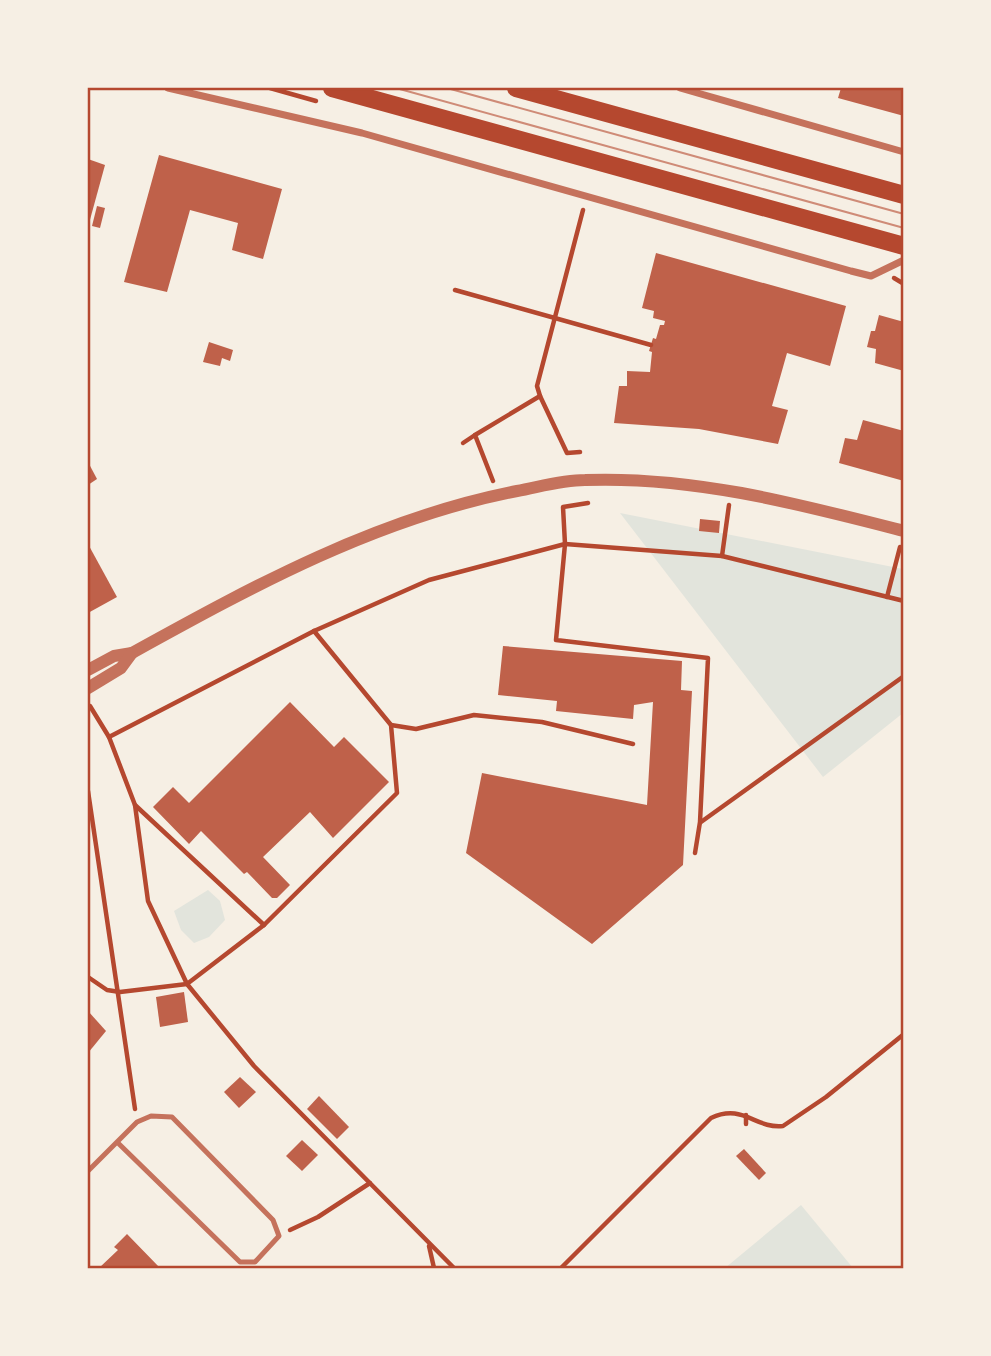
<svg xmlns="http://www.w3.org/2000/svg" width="991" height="1356" font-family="Signika,sans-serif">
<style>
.green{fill:#e2e4dc}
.building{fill:#bf614a}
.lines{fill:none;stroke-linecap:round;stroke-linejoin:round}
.path{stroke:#b5482f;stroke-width:4.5}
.service{stroke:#c5725c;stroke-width:5}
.minor{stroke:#c5725c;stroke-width:7}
.tertiary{stroke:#c5725c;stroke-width:12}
.primary{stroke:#b5482f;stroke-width:18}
.tram{stroke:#cf8b77;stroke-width:2}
.neatline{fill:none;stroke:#b5482f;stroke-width:2.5}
</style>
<rect width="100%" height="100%" fill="#f6efe4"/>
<g class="green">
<path d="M620 513 903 569V713L823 777Z"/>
<path d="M208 890 220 901 225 920 209 937 194 943 181 930 174 911Z"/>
<path d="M801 1205 853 1268H725Z"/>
</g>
<g class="building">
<path d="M841 88H904V116L838 98Z"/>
<path d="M159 155 282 189 263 259 232 250 238 223 190 210 167 292 124 282Z"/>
<path d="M88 159 105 165 88 227Z"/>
<path d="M97 206 105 208 100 228 92 226Z"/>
<path d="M656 253 846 306 830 366 787 353 772 406 788 410 778 444 699 429 614 423 619 386H627V371L650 372 652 352 649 351 653 338 656 339 660 325H664L665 321 653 318 654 311 642 308Z"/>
<path d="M879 315 904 322V371L875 363 876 349 867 347 871 331H875Z"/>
<path d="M209 342 233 350 230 361 222 358 220 366 203 362Z"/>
<path d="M863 420 904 431V481L839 463 845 438 857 440Z"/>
<path d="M88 462 97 479 88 485Z"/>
<path d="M700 519 720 521 719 533 699 531Z"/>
<path d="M88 544 117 597 88 613Z"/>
<path d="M503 646 682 661 681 690 692 691 683 865 592 944 466 853 482 773 647 805 653 702 634 705 633 719 556 711 557 701 498 695Z"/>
<path d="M290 702 334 747 344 737 389 782 333 838 310 812 263 857 290 885 277 898H272L247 872 244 874 201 831 189 844 153 807 173 787 189 803Z"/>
<path d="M184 992 188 1022 160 1027 156 997Z"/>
<path d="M88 1011 106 1031 88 1053Z"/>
<path d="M240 1077 256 1092 239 1108 224 1092Z"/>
<path d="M319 1096 349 1127 337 1139 307 1109Z"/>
<path d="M302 1140 318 1155 302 1171 286 1156Z"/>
<path d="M744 1149 766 1173 759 1180 736 1156Z"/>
<path d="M127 1234 160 1268H99L118 1250 114 1247Z"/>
</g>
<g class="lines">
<g class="path">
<path d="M270 88 316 101"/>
<path d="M894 278 904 284"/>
<path d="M455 290 651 345"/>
<path d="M540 396 537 386 583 210"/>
<path d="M463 443 475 435"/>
<path d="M493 481 475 435 540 396 567 453 580 452"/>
<path d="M588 503 563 507 565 544 556 640 708 658 700 822 695 853"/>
<path d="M722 556 729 505"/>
<path d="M887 597 900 547"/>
<path d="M90 706 109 737 135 805 264 925"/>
<path d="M391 725 416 729 474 715 542 722 633 744"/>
<path d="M109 737 314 631 429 580 565 544 722 556 904 601"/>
<path d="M88 791 135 1109"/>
<path d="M135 805 148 901 187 984 254 1066 454 1268"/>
<path d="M701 822 904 676"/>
<path d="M88 977 107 990 120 992 187 984 264 925 397 793 391 725 314 631"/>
<path d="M746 1115V1124"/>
<path d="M290 1230 318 1217 370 1183"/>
<path d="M429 1246 434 1268"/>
<path d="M561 1268 711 1118C743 1103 755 1129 783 1126L826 1097 904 1034"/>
</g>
<path class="service" d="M88 1171 137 1122 151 1116 172 1117 273 1220 279 1236 255 1262H240L117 1142"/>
<g class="minor">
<path d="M168 88 362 133 851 271 871 276 904 260"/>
<path d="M680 88 904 152"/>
</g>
<g class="tertiary">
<path d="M88 670 114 656 132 653C255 585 378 518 517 491 539 487 562 480 585 480 694 476 799 504 904 531"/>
<path d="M88 688 121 668 132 653"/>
</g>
<g class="primary">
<path d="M332 88 904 246"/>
<path d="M516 88 904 195"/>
</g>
<g class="tram">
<path d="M396 88 904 228"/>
<path d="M447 88 904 214"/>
</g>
</g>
<rect width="991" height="1356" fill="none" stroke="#f6efe4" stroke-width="178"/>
<rect x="89" y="89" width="813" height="1178" class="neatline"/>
</svg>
